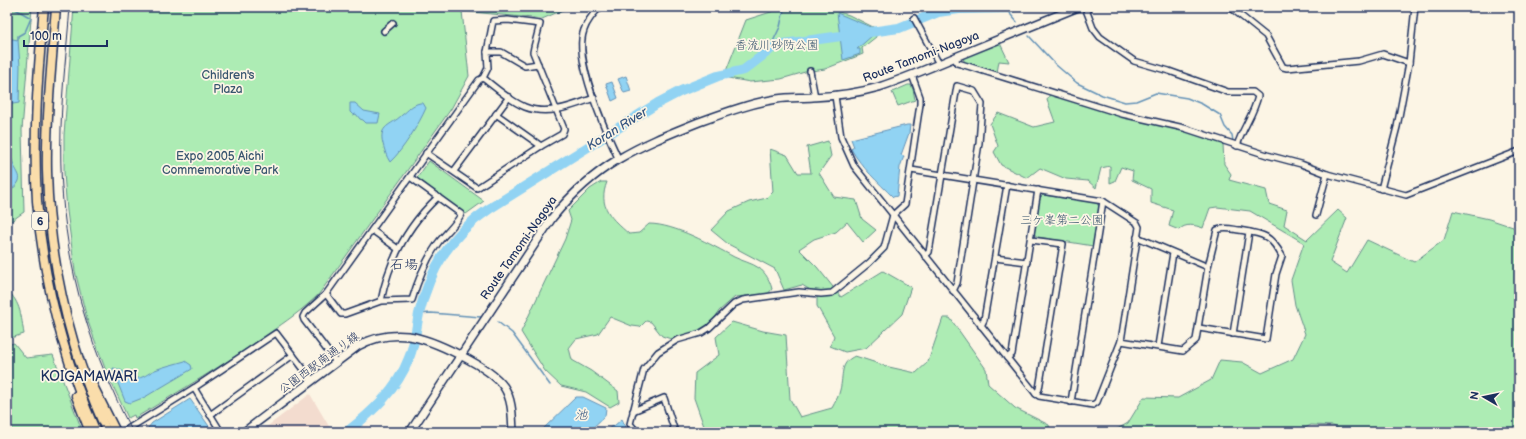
<svg xmlns="http://www.w3.org/2000/svg" width="1526" height="439" font-family="'Balsamiq Sans','Klee One',sans-serif">
<style>
.built{fill:#f3dccf}
.green{fill:#adecb4;stroke:#648e89}
.water{fill:#91d3f3;stroke:#6291b7}
.lines{fill:none;stroke-linecap:round;stroke-linejoin:round}
.stream{stroke:#6291b7;stroke-width:1.5}
.river{stroke:#91d3f3;stroke-width:10}
.street-casing{stroke:#1b2f5e;stroke-width:8}
.secondary-casing{stroke:#1b2f5e;stroke-width:10}
.primary-casing{stroke:#1b2f5e;stroke-width:11}
.street{stroke:#fcf5e5;stroke-width:5}
.secondary{stroke:#fcf5e5;stroke-width:7}
.primary{stroke:#faddab;stroke-width:8}
.tram{stroke:#1b2f5e;stroke-width:1}
.labels{text-anchor:middle;dominant-baseline:central;stroke-width:3.5;stroke-linejoin:round;paint-order:stroke}
.shield{fill:#fcf5e5;stroke:#5e6a86;stroke-width:1}
.shield-label{font-size:11px;font-weight:bold;fill:#1b2f5e}
.park-label{font-size:12px;fill:#38556f;stroke:#fcf5e5}
.street-label{font-size:12px;fill:#1b2f5e;stroke:#fcf5e5}
.water-label{font-size:13px;font-style:italic;fill:#385883;stroke:#fcf5e5}
.quarter-label{font-size:14px;fill:#1b2f5e;stroke:#fcf5e5}
</style>
<rect width="100%" height="100%" fill="#fcf5e5"/>
<filter id="ink" filterUnits="userSpaceOnUse"><feTurbulence type="fractalNoise" baseFrequency=".025" numOctaves="2"/><feDisplacementMap in="SourceGraphic" scale="8" xChannelSelector="R" yChannelSelector="G"/><feConvolveMatrix kernelMatrix="1 2 1 2 8 2 1 2 1" color-interpolation-filters="sRGB"/></filter>
<g filter="url(#ink)">
<path class="built" d="M310 394 330 428 324 432H260Z"/>
<g class="green">
<path d="M7 7H32L22 130 24 212 7 224Z"/>
<path d="M74 7H570L542 19 462 11 469 76 451 109 319 294C303 310 286 321 268 334 225 364 180 391 135 418L134 415 128 418 106 371 87 319 75 271 67 211 64 173V135Z"/>
<path d="M822 7 849 15 875 28 876 37 862 48 863 54 825 69 805 72 781 79 750 82 728 78 726 71 746 20 774 11Z"/>
<path d="M1000 43 1009 62 999 61 997 73 965 63 963 58Z"/>
<path d="M908 85H911L913 89 915 100 898 106 892 92Z"/>
<path d="M1050 94 1183 130 1223 144 1224 164 1231 174 1229 180 1266 190 1269 204 1287 210 1284 225 1307 240 1338 210 1347 218 1330 262 1347 273 1367 240 1414 262 1444 240 1453 211 1489 219 1519 229V432H1347L1333 426 1311 425 1297 432H1112L1128 423 1144 397 1178 398 1211 380 1220 360 1242 362 1262 373 1293 359 1305 334 1295 305 1291 280 1304 243 1250 211 1217 207 1210 208 1203 228C1195 225 1185 223 1179 230L1169 226 1173 210 1151 203V189L1132 180 1133 171 1121 167 1115 181 1110 183V166L1101 168 1096 188 1088 181 1066 179 1040 168 1027 178 1001 165 994 152 998 146 990 124 998 113 1034 127 1055 122 1047 100Z"/>
<path d="M828 141 831 156 819 173 834 197 856 200 862 219 876 230 863 242 847 222 836 232 814 239 799 249 817 267 841 297 883 271 911 287 902 314 866 348 845 352 830 346 834 336 817 306V294L802 285 784 290 775 269 728 244 711 230 729 211 749 202 767 198 773 192 770 149 787 155 798 173H811L807 147Z"/>
<path d="M429 161 484 201 466 214 417 178Z"/>
<path d="M601 182H607C597 207 612 219 629 234L639 233 649 224C675 224 712 245 734 257 742 261 752 263 759 268 766 273 770 281 772 289L768 294 735 297 719 311 712 323 705 330 671 339 662 336 651 322 646 321 640 327 632 326 610 317 598 334 576 339 569 348 572 360 591 371 618 391 619 402 610 407 586 392 561 386 545 371 521 332 565 239 571 220 568 211 590 189Z"/>
<path d="M1043 195 1097 203 1099 207 1093 246 1038 237 1034 234 1040 198Z"/>
<path d="M7 290C21 303 21 316 24 334L7 339Z"/>
<path d="M943 318H950L986 369 988 384 1015 408 1049 425 1050 432H706L694 398 695 373 719 355 716 337 732 322 763 331 786 335 790 399 800 417 832 408C835 402 839 396 840 390 844 375 839 363 855 356L889 367 916 373 928 362Z"/>
<path d="M14 343 26 358 53 355 82 430 79 432H7V345Z"/>
</g>
<g class="water">
<path d="M837 13 873 28V35L857 49H860V54L843 60Z"/>
<path d="M7 38 18 40 20 66 19 103 13 104 7 103Z"/>
<path d="M626 76 631 91 624 93 618 79Z"/>
<path d="M612 82 618 98 612 101 606 84Z"/>
<path d="M350 103H355L364 111 380 114 378 123H366L363 120 360 119 356 114 353 115 350 112Z"/>
<path d="M420 103H423L426 108C419 124 403 150 390 162 386 156 385 151 383 144 378 125 391 126 402 115 409 110 411 105 420 103Z"/>
<path d="M907 125H910L909 133 901 155 904 156 900 167 897 196 893 197C878 182 862 168 851 149L854 147 851 139Z"/>
<path d="M7 134H9C12 141 10 148 11 156 15 177 30 175 7 194Z"/>
<path d="M185 361 191 365 192 369 145 397 130 403 125 401 113 371V368C123 369 128 377 135 378 143 379 148 373 155 370 165 366 175 364 185 361Z"/>
<path d="M576 397H583L606 408 605 416 588 432H540Z"/>
<path d="M190 399 213 432H150L148 428 152 423Z"/>
<path d="M622 419 628 432H605L613 425 614 426Z"/>
</g>
<g class="lines">
<g class="stream">
<path d="M12 7 31 18 25 32 18 36V40"/>
<path d="M1008 8 1011 15 1017 22"/>
<path d="M1029 36 1056 65 1077 83 1102 95 1125 102 1136 101 1156 93 1187 98 1202 104 1220 115 1225 127 1232 135 1233 141"/>
<path d="M768 52 780 27 784 9"/>
<path d="M419 314 431 313 481 317"/>
<path d="M498 322 512 333 550 385"/>
</g>
<path class="river" d="M347 432C372 412 397 390 409 358 415 344 416 328 419 314 430 269 450 235 489 209L658 103 681 91 718 76 744 70 776 45 899 28 938 12 959 9 1008 8 1014 7"/>
<defs>
<g id="street">
<path d="M600 7C594 13 587 21 584 30 573 58 605 130 618 158"/>
<path d="M1085 7 1093 28 1100 37 1134 61 1169 71 1228 92H1253L1258 96C1254 114 1242 129 1237 146"/>
<path d="M1230 7 1266 36 1283 67 1287 68 1359 61 1383 54 1409 63"/>
<path d="M914 18 939 64"/>
<path d="M384 31 393 23"/>
<path d="M487 52H501L525 66 538 64"/>
<path d="M955 57 957 63 961 64 1122 114 1184 128 1267 155 1301 164 1327 174 1406 195 1519 151"/>
<path d="M810 71 815 97"/>
<path d="M835 96 841 137 854 166 1036 394 1039 396 1093 405 1097 402 1121 341 1139 227 1137 223 1103 201 911 170"/>
<path d="M496 114 541 146"/>
<path d="M426 153 477 188 541 146 562 134 564 129 533 52 534 47 540 24 508 20 493 21 487 52 488 68 483 78"/>
<path d="M454 171 509 97"/>
<path d="M1381 189 1397 127 1409 63 1415 7"/>
<path d="M1316 215 1327 174"/>
<path d="M372 230 398 249"/>
<path d="M1031 240 1063 244 1039 389 1036 394"/>
<path d="M925 256 929 252 957 86 974 91 982 104 979 143 957 283 953 291"/>
<path d="M995 258 1027 262"/>
<path d="M326 294 341 314H345L381 301 412 300C418 280 425 261 438 243 443 236 459 221 461 214L410 177"/>
<path d="M381 301C389 260 408 225 438 197"/>
<path d="M981 326 984 320 1007 185"/>
<path d="M1199 328 1266 339 1276 274 1282 256C1270 234 1263 234 1239 230 1231 229 1225 227 1217 230L1208 267"/>
<path d="M1233 334 1249 232"/>
<path d="M1121 341 1183 351 1196 340 1208 267 1137 237"/>
<path d="M1158 346 1173 253"/>
<path d="M1007 358 1012 354 1038 190"/>
<path d="M336 362 304 320 303 317 305 313 326 294 479 80 483 78C496 88 510 101 525 107 548 116 572 106 594 98"/>
<path d="M194 388 221 432"/>
<path d="M1071 402 1103 201"/>
<path d="M633 411 664 398 675 432"/>
<path d="M210 415 293 355"/>
<path d="M123 432 194 388 276 333 312 380"/>
<path d="M637 432 630 424 644 369 658 352 677 340 701 333 709 328 734 304 743 300 799 292 821 294 832 293 869 263 884 248 893 215 905 204 920 104V97L912 75"/>
</g>
<g id="secondary">
<path d="M244 432 358 346C374 337 390 334 408 336 432 339 491 367 504 387 513 401 512 417 513 432"/>
<path d="M410 432 552 218C596 164 636 147 699 122 724 113 751 103 777 99 789 97 802 98 813 97 836 96 858 93 879 87 906 78 932 67 958 56 998 40 1038 23 1078 7"/>
</g>
<g id="primary">
<path d="M44 7C38 71 33 137 37 201 43 281 64 359 96 432"/>
<path d="M56 7C52 61 46 116 47 171 49 260 70 350 107 432"/>
<path d="M90 380 116 432"/>
<path d="M76 396 90 432"/>
</g>
</defs>
<use href="#street" class="street-casing"/>
<use href="#secondary" class="secondary-casing"/>
<use href="#primary" class="primary-casing"/>
<use href="#street" class="street"/>
<use href="#secondary" class="secondary"/>
<use href="#primary" class="primary"/>
<path class="tram" d="M70 7C67 47 62 88 61 128 58 219 75 309 113 391 119 405 125 419 133 432"/>
</g>
</g>
<g class="labels">
<rect class="shield" x="32" y="212" width="16" height="18" rx="3"/>
<g class="shield-label">
<text x="40" y="221">6</text>
</g>
<g class="park-label">
<text x="777" y="45">香流川砂防公園</text>
<text x="228" y="75">Children's<tspan x="228" dy="14">Plaza</tspan></text>
<text x="220" y="156">Expo 2005 Aichi<tspan x="220" dy="14">Commemorative Park</tspan></text>
<text x="1062" y="220">三ケ峯第二公園</text>
</g>
<g class="street-label">
<text transform="translate(921 57) rotate(-21)">Route Tamomi-Nagoya</text>
<text transform="translate(519 248) rotate(-55)">Route Tamomi-Nagoya</text>
<text transform="translate(319 363) rotate(-36)">公園西駅南通り線</text>
</g>
<g class="water-label">
<text transform="translate(617 129) rotate(-32)">Koran River</text>
<text x="581" y="415">池</text>
</g>
<g class="quarter-label">
<text x="404" y="264">石場</text>
<text x="89" y="376">KOIGAMAWARI</text>
</g>
</g>
<rect width="1526" height="439" fill="none" stroke="#fcf5e5" stroke-width="24"/>
<rect x="12" y="12" width="1502" height="415" fill="none" stroke="#1b2f5e" stroke-width="1.5" filter="url(#ink)"/>
<g transform="translate(1484 397) rotate(279)" stroke="#fcf5e5" stroke-width="3" paint-order="stroke">
<path d="M0-3L7 15L0 10L-7 15Z" fill="#1b2f5e"/>
<text y="-6" font-size="11" font-weight="bold" text-anchor="middle" fill="#1b2f5e">N</text>
</g>
<path d="M24 40v6h83v-6" fill="none" stroke="#1b2f5e" stroke-width="2"/>
<text x="30" y="40" font-size="12" fill="#1b2f5e" stroke="#fcf5e5" stroke-width="3" paint-order="stroke">100 m</text>
</svg>
